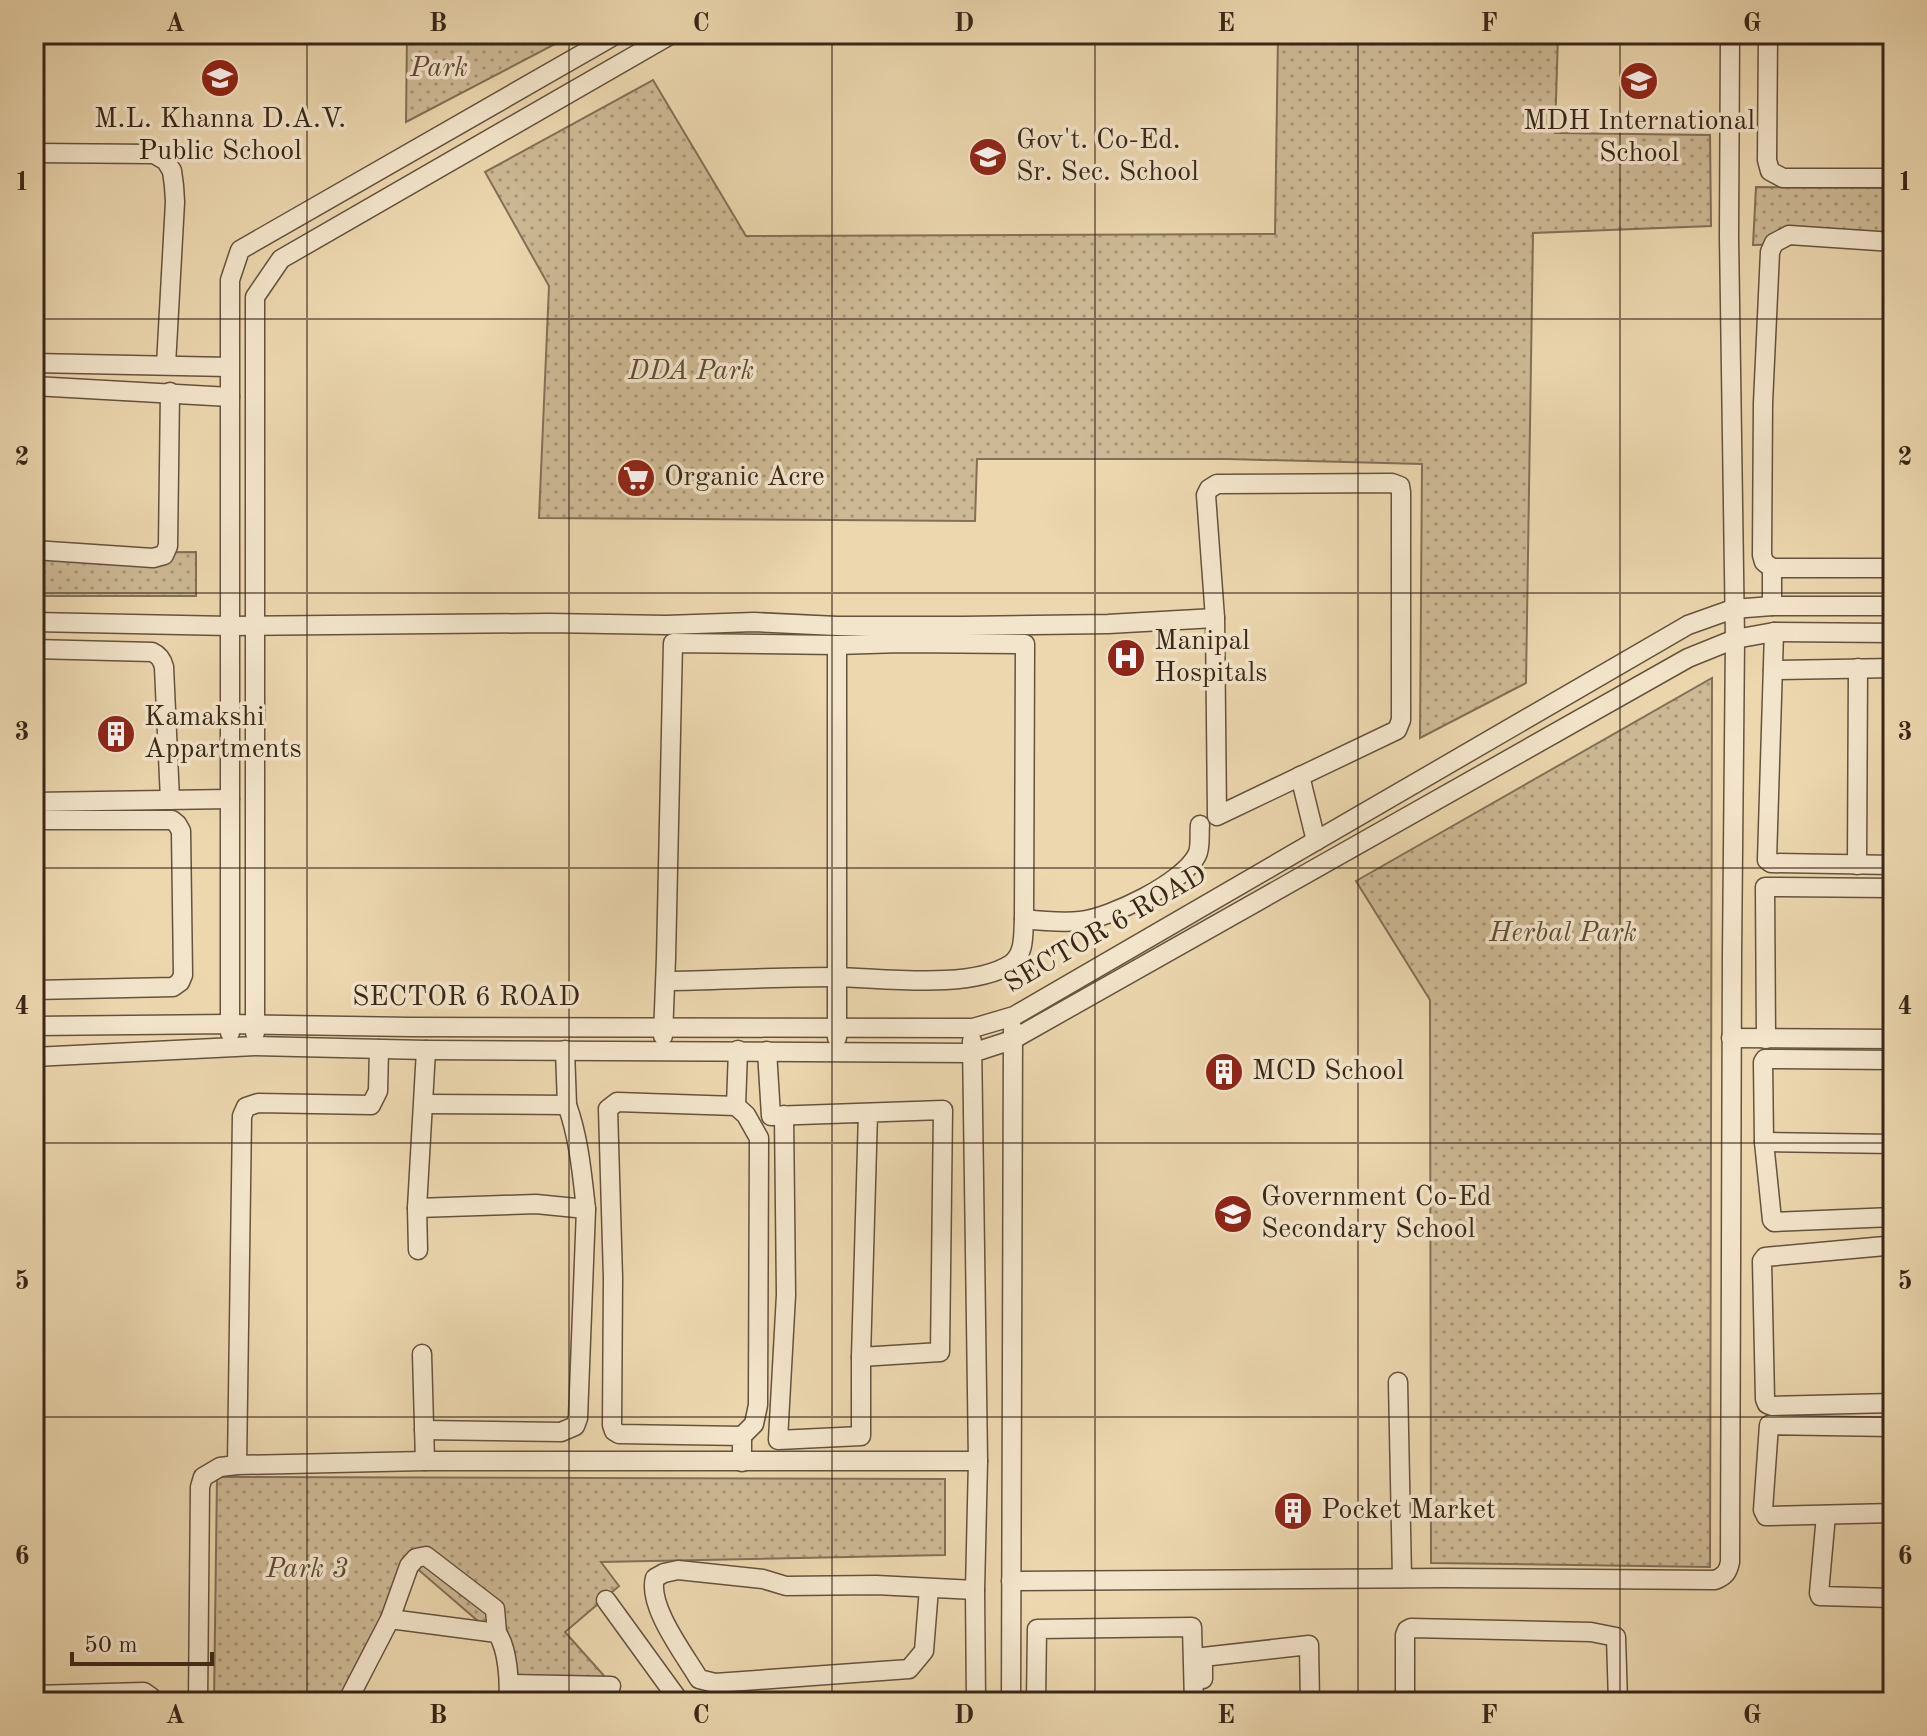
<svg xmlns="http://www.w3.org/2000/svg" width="1927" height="1736" font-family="'Old Standard TT',serif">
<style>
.park{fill:url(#park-dots);stroke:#827056;stroke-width:2}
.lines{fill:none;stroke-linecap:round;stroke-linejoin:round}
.minor-casing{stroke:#65533e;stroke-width:21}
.minor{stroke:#f3e5cb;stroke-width:18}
.grid{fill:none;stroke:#382718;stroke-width:2;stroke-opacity:0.55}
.labels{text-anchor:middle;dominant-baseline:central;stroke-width:7;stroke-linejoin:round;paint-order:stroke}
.park-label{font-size:28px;font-style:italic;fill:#5d4c37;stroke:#f3e5cb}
.poi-label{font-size:28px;fill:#382718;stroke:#f3e5cb;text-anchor:start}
.street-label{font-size:28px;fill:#382718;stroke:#f3e5cb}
.neatline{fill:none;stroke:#382718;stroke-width:3}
.grid-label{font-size:26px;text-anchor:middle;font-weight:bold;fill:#382718}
</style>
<defs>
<pattern id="park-dots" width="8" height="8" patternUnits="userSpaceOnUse" patternTransform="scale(2)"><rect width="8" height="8" fill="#cdb995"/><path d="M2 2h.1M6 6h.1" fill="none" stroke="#a79679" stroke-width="1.8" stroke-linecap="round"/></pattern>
</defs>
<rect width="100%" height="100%" fill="#ecd7af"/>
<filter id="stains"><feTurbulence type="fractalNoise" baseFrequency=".0025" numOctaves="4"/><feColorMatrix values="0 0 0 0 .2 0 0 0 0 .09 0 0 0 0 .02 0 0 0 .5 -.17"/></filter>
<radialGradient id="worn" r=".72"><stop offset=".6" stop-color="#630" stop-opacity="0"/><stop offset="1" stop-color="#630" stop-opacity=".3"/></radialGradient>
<g class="park">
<path d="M407 34H574L406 122Z"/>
<path d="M1278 34H1558L1555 133 1710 135 1711 226 1533 233 1526 683 1420 738 1422 464 1228 459H977L975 521 539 518 549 286 485 172 653 80 746 236 1275 234Z"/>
<path d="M1756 187 1893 188V243L1753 245Z"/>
<path d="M196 552V596H34V553Z"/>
<path d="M1712 678 1710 1567 1431 1563 1430 1000 1356 881Z"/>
<path d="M217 1477 945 1479V1555L601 1562 619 1586 565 1632 615 1688 515 1680 486 1628 413 1565 341 1702H214Z"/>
</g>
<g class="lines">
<defs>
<g id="minor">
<path d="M1768 34 1767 160 1770 171 1783 178H1893"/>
<path d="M34 153 154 154 166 161 172 171 174 186 175 202 166 365"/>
<path d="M1893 242 1789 235 1774 243 1770 252 1763 403 1762 555 1764 562 1772 568H1893"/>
<path d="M34 363 229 367"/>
<path d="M34 386 230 397"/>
<path d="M1392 483 1400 486 1401 492V720L1397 730 1217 816 1215 618 1206 495 1209 489 1217 484Z"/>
<path d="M34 550 153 558 164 555 168 546 170 392"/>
<path d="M1772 606V568"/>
<path d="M34 622 230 626 549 623 666 625 754 622 837 626H963L1108 624 1215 618"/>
<path d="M1774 632 1767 860 1771 863 1893 865"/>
<path d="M34 649 152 652C159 655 162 659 164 667L170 800"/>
<path d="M1773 670 1893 668"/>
<path d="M1300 776 1316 841"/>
<path d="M34 802 230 799"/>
<path d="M34 820H172L177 824 181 831 183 975 180 982 173 987 34 990"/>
<path d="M1857 865 1858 668"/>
<path d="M1024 919C1042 921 1061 923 1080 921 1110 918 1183 883 1197 855 1201 848 1199 834 1200 825"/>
<path d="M34 1026 230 1024 410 1027 973 1028 1014 1016 1688 625 1733 609 1772 606H1893"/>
<path d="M230 1033V280L240 250 617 34"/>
<path d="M255 1033V297L281 259 672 34"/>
<path d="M663 1036 666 958 673 643 837 645 901 643 1025 644 1024 919C1023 935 1025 954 1011 964 970 990 884 978 836 977 780 977 722 980 666 981"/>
<path d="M837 1038V645"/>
<path d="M1731 1038 1893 1039"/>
<path d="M1766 1039 1765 887 1893 888"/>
<path d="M972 1041 978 1461 975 1590 976 1702"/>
<path d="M738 1050 736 1106 617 1102 608 1109 613 1278 612 1425 614 1431 619 1434 742 1436V1462"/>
<path d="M767 1051 771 1116 943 1110 940 1352 861 1357 868 1113"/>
<path d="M34 1057 255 1046 426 1050 972 1053 1012 1040 1688 658 1735 639 1774 632 1893 633"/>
<path d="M1893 1060 1765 1059 1763 1062 1764 1142 1772 1220 1774 1222 1893 1217"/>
<path d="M424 1104 567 1105 565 1050"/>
<path d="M567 1105C579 1138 582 1174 586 1209"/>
<path d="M736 1106 746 1115 759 1138 758 1405 754 1424 742 1436"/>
<path d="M784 1115 786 1295 778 1440 861 1436V1357"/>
<path d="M1764 1142 1893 1144"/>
<path d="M417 1208 536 1204 586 1209 578 1418 575 1426 561 1432 424 1430"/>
<path d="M1885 1246 1765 1257 1762 1261 1765 1399 1767 1404 1772 1406 1893 1403"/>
<path d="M418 1250 417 1208 426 1050"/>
<path d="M422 1354 425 1461"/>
<path d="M1398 1382 1402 1578"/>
<path d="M1893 1427 1769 1425 1763 1510 1766 1516H1770L1893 1513"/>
<path d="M237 1465 242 1116 246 1107 258 1103 371 1105 378 1091 379 1049"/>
<path d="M1826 1515 1819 1593 1820 1596 1893 1598"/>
<path d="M1011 1581 1446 1578 1715 1580C1725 1576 1728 1572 1730 1562L1732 956 1735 639 1729 236 1730 34"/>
<path d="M929 1588 924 1651 909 1669 715 1683 699 1679C685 1655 647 1606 655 1578L664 1573 678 1570 763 1579 786 1586 876 1585 975 1590"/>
<path d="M606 1600 680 1702"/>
<path d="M390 1619 497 1633C508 1649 510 1683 508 1702"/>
<path d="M1203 1679V1657L1309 1645 1310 1702"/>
<path d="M510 1684 611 1686"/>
<path d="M34 1695 144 1692 151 1697 153 1702"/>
<path d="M198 1702 200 1487 203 1477 220 1467 237 1465 425 1461H978"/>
<path d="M347 1702 390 1619 409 1566 416 1558 426 1556 495 1609 497 1633"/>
<path d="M1011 1702 1013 1029"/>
<path d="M1036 1702 1037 1629 1192 1627 1194 1702"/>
<path d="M1405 1702V1635L1407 1630 1411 1628 1591 1632 1616 1637 1618 1702"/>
</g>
</defs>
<use href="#minor" class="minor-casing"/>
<use href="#minor" class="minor"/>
</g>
<path class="grid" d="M307 34V1702M569 34V1702M832 34V1702M1095 34V1702M1358 34V1702M1620 34V1702M34 319H1893M34 593H1893M34 868H1893M34 1143H1893M34 1417H1893"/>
<defs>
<symbol id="school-disc" viewBox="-11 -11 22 22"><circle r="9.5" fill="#8f2418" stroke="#f3e5cb"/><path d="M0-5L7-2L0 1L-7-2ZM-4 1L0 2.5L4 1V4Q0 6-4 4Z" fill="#fff"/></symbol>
<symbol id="supermarket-disc" viewBox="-11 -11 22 22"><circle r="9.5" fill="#8f2418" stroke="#f3e5cb"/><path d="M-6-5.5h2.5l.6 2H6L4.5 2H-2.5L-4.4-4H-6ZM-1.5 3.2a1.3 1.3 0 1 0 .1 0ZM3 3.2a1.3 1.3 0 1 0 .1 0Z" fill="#fff"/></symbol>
<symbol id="hospital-disc" viewBox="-11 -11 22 22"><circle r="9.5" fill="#8f2418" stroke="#f3e5cb"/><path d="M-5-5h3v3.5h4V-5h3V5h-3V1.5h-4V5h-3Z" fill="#fff"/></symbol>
<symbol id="building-disc" viewBox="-11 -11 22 22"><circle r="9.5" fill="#8f2418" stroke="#f3e5cb"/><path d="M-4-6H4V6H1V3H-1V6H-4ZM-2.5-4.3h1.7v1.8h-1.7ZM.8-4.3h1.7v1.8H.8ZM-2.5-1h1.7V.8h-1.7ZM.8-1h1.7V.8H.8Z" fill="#fff"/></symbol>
</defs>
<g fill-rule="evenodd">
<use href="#school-disc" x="198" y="56" width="44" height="44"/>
<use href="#school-disc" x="1617" y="59" width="44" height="44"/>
<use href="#school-disc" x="966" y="135" width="44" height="44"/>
<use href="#supermarket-disc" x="614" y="456" width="44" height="44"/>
<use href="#hospital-disc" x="1104" y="636" width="44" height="44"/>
<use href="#building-disc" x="94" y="712" width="44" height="44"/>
<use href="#building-disc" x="1202" y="1050" width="44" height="44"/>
<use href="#school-disc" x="1211" y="1192" width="44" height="44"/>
<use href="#building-disc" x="1271" y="1489" width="44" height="44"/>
</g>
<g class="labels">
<g class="park-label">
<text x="439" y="69">Park</text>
<text x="691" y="372">DDA Park</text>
<text x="1563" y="934">Herbal Park</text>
<text x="307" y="1570">Park 3</text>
</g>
<g class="poi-label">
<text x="220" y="120" text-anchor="middle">M.L. Khanna D.A.V.<tspan x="220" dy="32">Public School</tspan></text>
<text x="1639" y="122" text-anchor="middle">MDH International<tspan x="1639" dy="32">School</tspan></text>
<text x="1016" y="141">Gov't. Co-Ed.<tspan x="1016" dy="32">Sr. Sec. School</tspan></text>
<text x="664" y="478">Organic Acre</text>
<text x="1154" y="642">Manipal<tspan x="1154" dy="32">Hospitals</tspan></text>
<text x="144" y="718">Kamakshi<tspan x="144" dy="32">Appartments</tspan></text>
<text x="1252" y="1072">MCD School</text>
<text x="1261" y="1198">Government Co-Ed<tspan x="1261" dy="32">Secondary School</tspan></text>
<text x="1321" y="1511">Pocket Market</text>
</g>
<g class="street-label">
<text transform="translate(1106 930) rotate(-30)">SECTOR 6 ROAD</text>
<text x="466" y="998">SECTOR 6 ROAD</text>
</g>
</g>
<rect width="1927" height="1736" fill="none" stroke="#ecd7af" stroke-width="88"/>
<path d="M72 1652v12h140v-12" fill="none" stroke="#382718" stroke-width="4"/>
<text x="84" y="1652" font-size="24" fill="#382718" stroke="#f3e5cb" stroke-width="6" paint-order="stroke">50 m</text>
<rect x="44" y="44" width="1839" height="1648" class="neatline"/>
<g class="grid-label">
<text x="175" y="31">A</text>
<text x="438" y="31">B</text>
<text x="701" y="31">C</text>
<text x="964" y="31">D</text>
<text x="1226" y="31">E</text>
<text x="1489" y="31">F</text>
<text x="1752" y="31">G</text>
<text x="22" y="190">1</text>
<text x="1905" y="190">1</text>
<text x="22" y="465">2</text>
<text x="1905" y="465">2</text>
<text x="22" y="740">3</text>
<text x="1905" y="740">3</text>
<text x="22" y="1014">4</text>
<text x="1905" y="1014">4</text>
<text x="22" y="1289">5</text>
<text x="1905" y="1289">5</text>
<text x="22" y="1564">6</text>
<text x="1905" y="1564">6</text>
<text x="175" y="1723">A</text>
<text x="438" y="1723">B</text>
<text x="701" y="1723">C</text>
<text x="964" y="1723">D</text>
<text x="1226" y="1723">E</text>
<text x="1489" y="1723">F</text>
<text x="1752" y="1723">G</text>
</g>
<rect width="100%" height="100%" filter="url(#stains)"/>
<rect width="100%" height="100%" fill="url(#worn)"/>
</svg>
